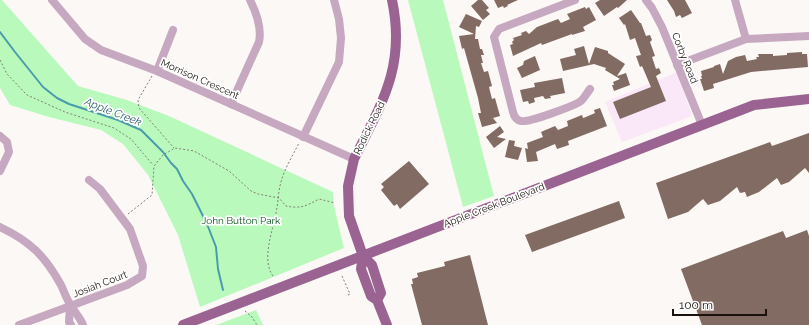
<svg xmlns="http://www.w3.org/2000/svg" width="809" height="325" font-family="Raleway,sans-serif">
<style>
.commercial{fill:#fae8f9}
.green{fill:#b9fabc}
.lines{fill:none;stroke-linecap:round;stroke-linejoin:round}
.stream{stroke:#4a9cac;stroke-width:2}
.building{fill:#816b62}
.path{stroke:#827d78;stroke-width:1;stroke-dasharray:2 2;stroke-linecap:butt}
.minor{stroke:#c7a8c1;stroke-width:8}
.major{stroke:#9a6391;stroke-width:10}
.labels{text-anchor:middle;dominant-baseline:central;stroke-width:3.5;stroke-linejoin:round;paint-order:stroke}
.street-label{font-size:10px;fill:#1a130d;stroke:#fff}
.park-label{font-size:10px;fill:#085319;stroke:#fff}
.water-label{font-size:11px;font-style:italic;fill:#2c5e69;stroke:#fff}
</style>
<rect width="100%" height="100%" fill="#fcf8f5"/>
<path class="commercial" d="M677 72 692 116 622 142 605 102Z"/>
<g class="green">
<path d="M0 0H2L78 86 127 100 169 116 333 192 334 206 344 248 200 307 178 235 148 175 123 144 101 130 49 117 10 105 0 88Z"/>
<path d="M408 0H443L494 196 463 207Z"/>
<path d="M256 310 263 325H216Z"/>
</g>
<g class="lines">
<path class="stream" d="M0 32 15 52 43 87 57 98 69 104 118 120 141 130 163 152 171 163 177 169 183 181 192 194 207 224 216 247 218 269 223 290"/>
</g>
<g class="building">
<path d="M478 0H482L489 8 486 10 490 14 483 20 471 6Z"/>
<path d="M494 0H518L507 5 508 6 504 8 503 6 498 8Z"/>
<path d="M600 0H627L618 8 617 7 604 16 595 3Z"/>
<path d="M667 0H685L692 13 682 18 680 15 676 17 674 11Z"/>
<path d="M585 7 586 9 589 7 596 20 583 27 585 31 572 35V34L542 45 541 43 513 56 510 45 513 44 512 42 514 40 513 38 522 35 521 33 526 31 529 34 537 27 558 19 561 23 570 19 567 14Z"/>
<path d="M631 10 640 23H641L646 36 650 35 652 40 650 42 655 56 652 57 656 69 659 68 661 73 656 76 666 101 620 119 613 102 651 87 642 66 640 67 636 56 641 55 635 38 630 40 625 24 624 25 619 18Z"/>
<path d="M466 14 482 21 479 27 476 26 475 39H478L480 49H482L484 55H481L483 63H481L484 72 488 71 492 86 489 87 492 99 495 98 500 116 493 118 497 123 482 127 478 113H481L478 98 464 48 462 49 459 36 474 34 459 27Z"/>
<path d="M584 46 589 64 595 47 608 51V53L625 64 617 76 626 73 630 85 614 91 612 85H614L613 82 620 79 605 70 606 68 594 64 563 71 560 59 576 55 574 49Z"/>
<path d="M802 52V54H807L808 67 751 72 713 84 714 88 704 91 700 79H702L701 76H702L701 71 714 67V66L720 64 723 74 728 61 736 57 745 55 747 61 757 59 756 57H759L758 54H773V56L787 55V53Z"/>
<path d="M535 56 540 70 522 78 517 68 523 65 524 61Z"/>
<path d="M562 78 565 93 550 96 551 98 545 99 543 96 534 98 535 102 529 104 528 101 523 102 520 90 535 87 534 83Z"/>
<path d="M600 108 607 126 568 141 569 145 557 149 555 144 536 152 538 161 527 162 525 148 528 149 527 143 543 137 541 132 555 126 558 130 568 126 567 121 582 115 583 118 586 117 595 113 594 110Z"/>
<path d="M500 126 504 132 497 137 506 139 494 148 486 137Z"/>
<path d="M809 133V173L805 168 789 182 781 185 777 178 759 192 747 197 745 192 740 193 737 187 720 201 708 205 703 199 688 212 668 219 656 183 770 142 772 146Z"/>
<path d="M509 140 515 141 514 146 522 148 518 160 505 157Z"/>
<path d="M409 161 429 184 400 209 397 204 394 206 381 190 384 187 381 184Z"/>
<path d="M619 201 625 218 532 252 525 235Z"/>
<path d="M807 230 809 236V325H702L681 269 783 231 786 238Z"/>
<path d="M470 255 488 325H422L411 284H413L412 279 418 277 417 273 445 266 444 262Z"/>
</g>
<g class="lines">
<g class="path">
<path d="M0 60 7 74 27 95 65 112 114 128 131 139 153 165"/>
<path d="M152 76 138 100 139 108 174 148"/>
<path d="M128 214 152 195 154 166 163 155 175 148 194 151 229 171 251 191 258 194 279 198 286 206C301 209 306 206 319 199L335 203"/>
<path d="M273 276C261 260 273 230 276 213 278 204 278 195 280 186 283 171 292 157 299 143"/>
<path d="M342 276 350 294 346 296"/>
<path d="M245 311 252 317 257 325"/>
</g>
<g class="minor">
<path d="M52 0 85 39 101 50 157 71 354 159"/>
<path d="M575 0 499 29 494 37 513 112C514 116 516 120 521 121 528 123 574 106 581 101 584 98 587 93 590 89"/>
<path d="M646 0 652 8 662 27 702 125"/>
<path d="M735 0 746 39"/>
<path d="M677 65 746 39 809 36"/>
<path d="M157 71 173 30"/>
<path d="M231 104 259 42C262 28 256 12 250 0"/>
<path d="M0 136 7 142 9 152 0 171"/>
<path d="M303 137 339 62 341 38 339 19 334 0"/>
<path d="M0 227C30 241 45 256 61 285 64 291 66 298 70 304 74 312 80 317 83 325"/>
<path d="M70 306 69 322 71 325"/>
<path d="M19 325 127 285 142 276 143 266 130 229 100 189 89 180"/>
</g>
<g class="major">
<path d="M363 256 361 269 371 296 377 300 387 325"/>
<path d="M377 300 381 293 372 265 363 256 349 216 348 186 354 159C382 103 406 66 392 0"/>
<path d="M183 325 754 105 809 99"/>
</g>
</g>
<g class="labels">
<g class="street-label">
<text transform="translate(685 58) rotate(68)">Corby Road</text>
<text transform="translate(200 79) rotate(24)">Morrison Crescent</text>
<text transform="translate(369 128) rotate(-64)">Rodick Road</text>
<text transform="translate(494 205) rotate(-21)">Apple Creek Boulevard</text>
<text transform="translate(100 284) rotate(-21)">Josiah Court</text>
</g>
<g class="park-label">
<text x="241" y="220">John Button Park</text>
</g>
<g class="water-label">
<text transform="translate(113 112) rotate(21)">Apple Creek</text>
</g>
</g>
<path d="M673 309v6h93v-6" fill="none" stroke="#1a130d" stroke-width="2"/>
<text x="679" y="309" font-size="12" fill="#1a130d" stroke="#ffffff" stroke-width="3" paint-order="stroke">100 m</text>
</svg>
